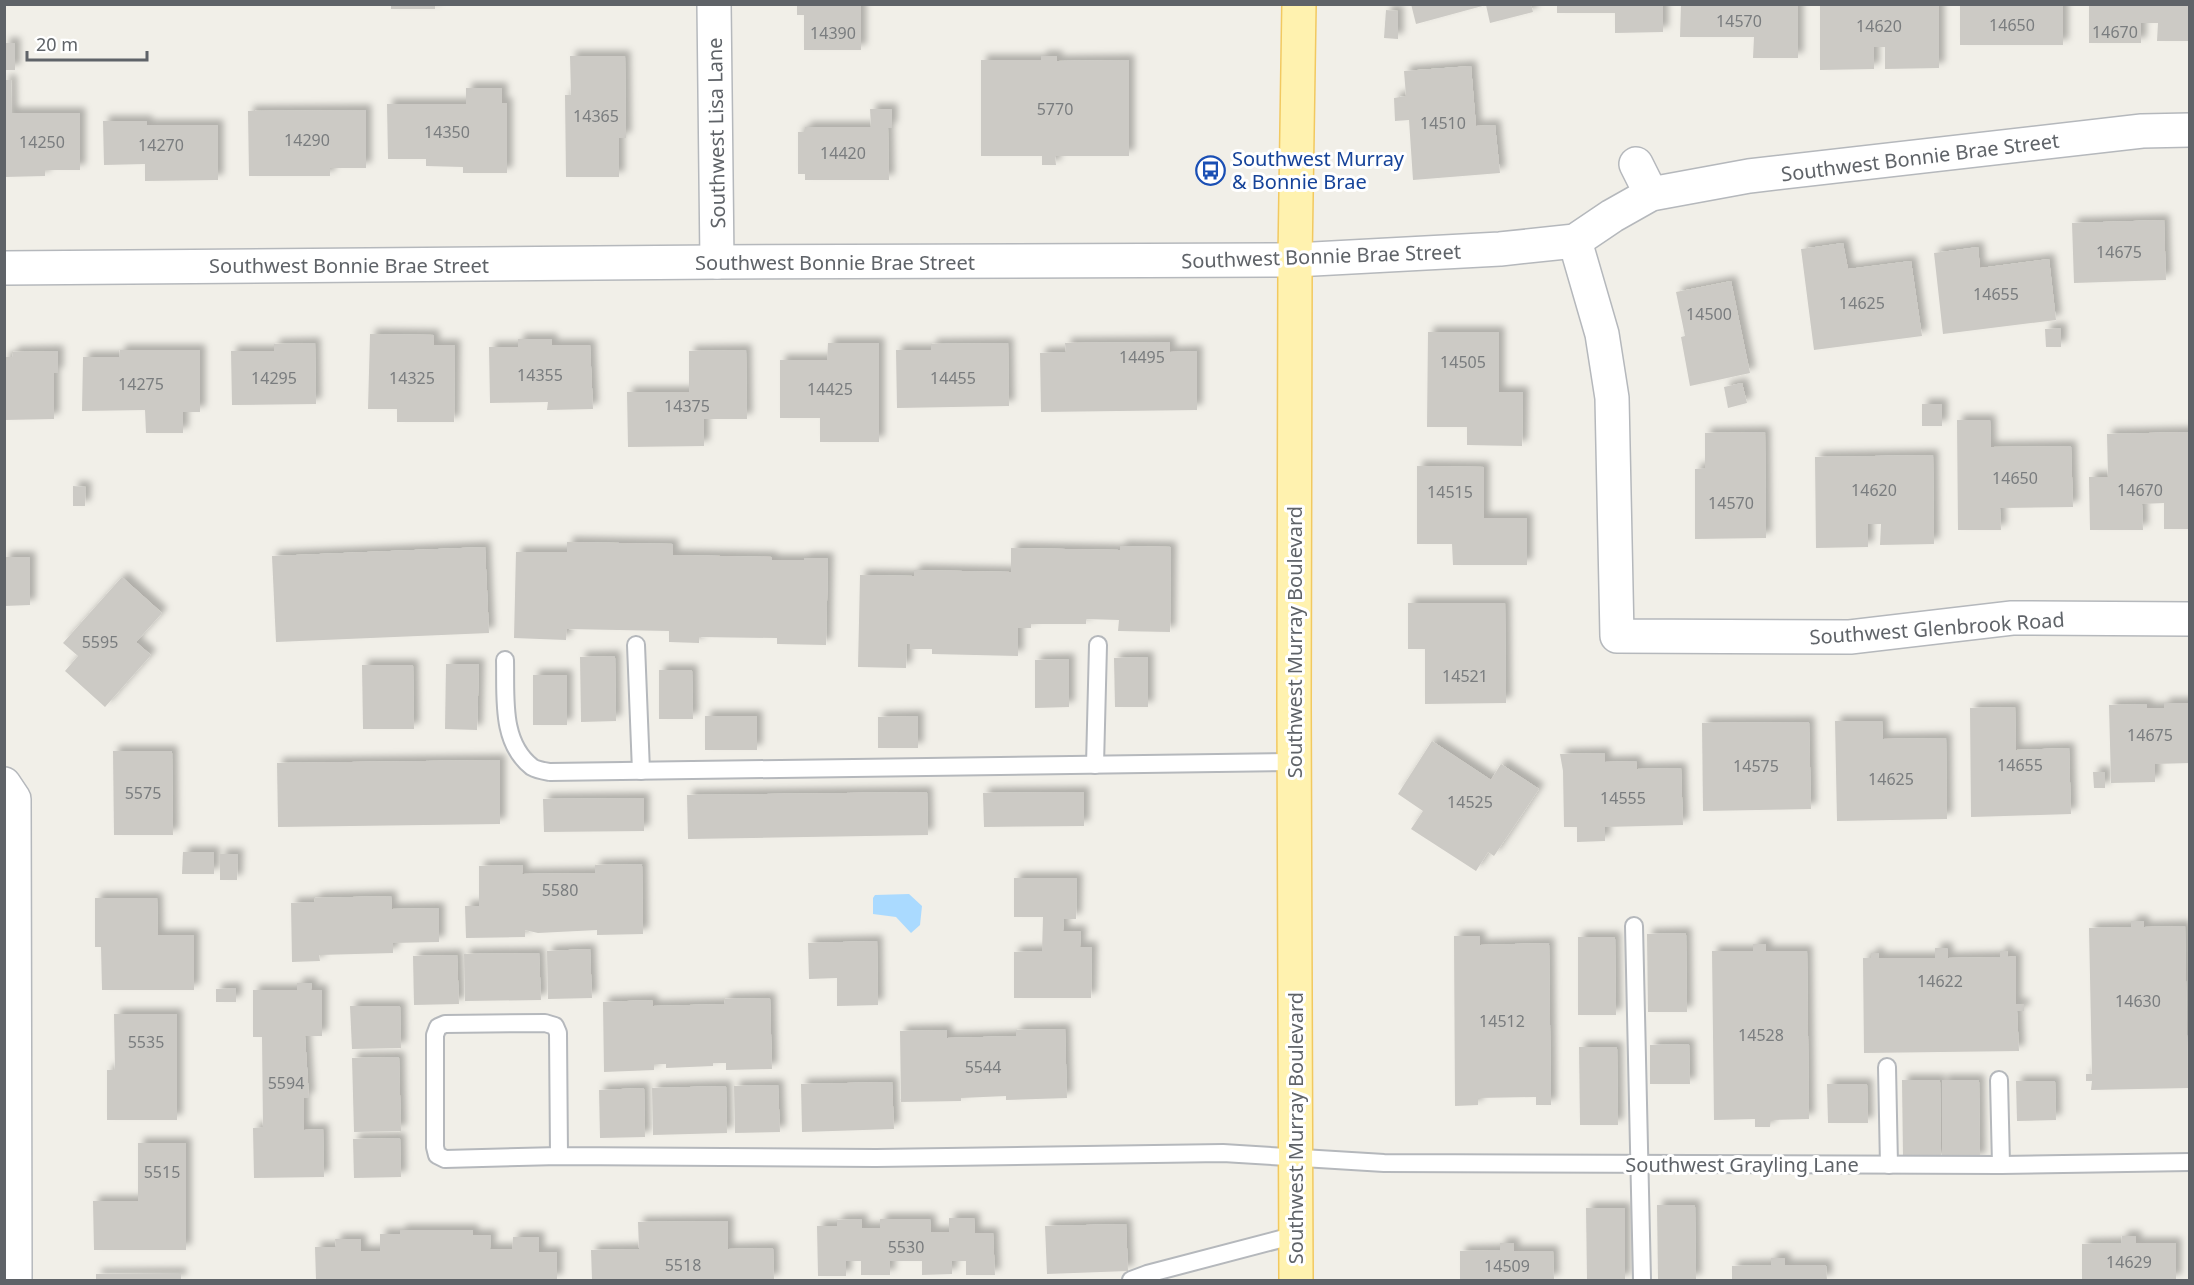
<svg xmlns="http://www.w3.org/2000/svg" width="2194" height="1285" font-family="'Noto Sans',sans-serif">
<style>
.water{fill:#aadaff}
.building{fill:#cccac5;filter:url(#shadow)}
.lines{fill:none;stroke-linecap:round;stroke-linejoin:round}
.service-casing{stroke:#b5b8bc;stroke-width:20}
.minor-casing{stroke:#b5b8bc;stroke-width:36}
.primary-casing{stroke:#f2c960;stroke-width:36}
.service{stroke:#fff;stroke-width:16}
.minor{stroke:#fff;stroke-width:33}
.primary{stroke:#fff2af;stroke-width:33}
.labels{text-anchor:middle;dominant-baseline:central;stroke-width:6;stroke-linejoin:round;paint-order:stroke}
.number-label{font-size:16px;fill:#7a7d7f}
.street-label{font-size:20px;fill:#5f6368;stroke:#fff}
.transit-label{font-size:20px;fill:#164399;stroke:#fff;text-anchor:start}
</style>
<defs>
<filter id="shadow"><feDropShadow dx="5.5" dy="-5.5" stdDeviation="3" flood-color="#0004"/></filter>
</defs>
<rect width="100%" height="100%" fill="#f1efe8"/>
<path class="water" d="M909 894 922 906 920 925 911 933 896 917 873 914V898L875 895Z"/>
<g class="building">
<rect x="391" y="4" width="44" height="5"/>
<path d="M797 4H861V50H804V15H797Z"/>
<path d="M1411 4H1531L1533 12 1490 23 1486 5 1416 24Z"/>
<path d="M1557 4H1663V32L1615 33V13H1557Z"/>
<path d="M1681 4H1798V58H1753L1754 37H1680Z"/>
<path d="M1820 4H1939V68L1885 69V47H1874V69L1820 70Z"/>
<rect x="1960" y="4" width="103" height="41"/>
<path d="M2089 4H2190V41H2157L2158 23H2141V43H2089Z"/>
<path d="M1386 10 1398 11V39L1384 38Z"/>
<rect x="4" y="43" width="11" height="27"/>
<path d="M570 56H625L626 138H619V177H566L565 95H571Z"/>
<path d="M1041 56H1057V61L1129 60V156H1055L1056 165H1042V156H981V60H1041Z"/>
<path d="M1471 66 1476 126 1495 125 1500 173 1413 180 1409 120 1395 121 1394 98 1406 96 1404 71Z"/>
<path d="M4 80H11L12 113H80V170H45V176L4 177Z"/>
<path d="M466 88H502V103H507V173H463V167L426 166V159H388L387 104H466Z"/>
<path d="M870 109H892V128H888L889 180H805V174H798V132H805V127H871Z"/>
<path d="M366 110V168H330V176H249L248 111Z"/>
<path d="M103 121H147V125H218V180L145 181V164L104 165Z"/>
<path d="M2164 220 2166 280 2074 283 2072 223Z"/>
<path d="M1843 243 1848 269 1911 261 1922 336 1814 350 1801 249Z"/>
<path d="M1978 247 1980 268 2049 259 2056 320 1943 334 1934 253Z"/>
<path d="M1731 281 1750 373 1690 386 1681 337 1685 336 1676 292Z"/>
<path d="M2061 328V347H2046L2045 329Z"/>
<path d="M1428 332H1499V392H1523L1522 446 1467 445V427H1427Z"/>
<path d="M370 334 434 335V345H455L454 422H397V409H368Z"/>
<path d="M518 339H552V345H590L593 409 547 410 548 402 490 403 489 347H518Z"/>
<path d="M1170 342V352L1197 351V410L1041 412 1040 353 1066 352 1065 343Z"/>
<path d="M315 343 316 404 232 405 231 351H274V344Z"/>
<path d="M828 343H879V442H820V418H780V360H827Z"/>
<path d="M1008 343 1009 406 897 408 896 350H931V344Z"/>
<path d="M120 350H200V412H183V433H146L145 410 82 411 83 357H119Z"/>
<path d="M746 350 747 419H704V446L628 447 627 392H689V351Z"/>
<path d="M58 351V373H54V419L4 420V357H13L12 352Z"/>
<path d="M1742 383 1747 403 1728 408 1724 387Z"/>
<rect x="1922" y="404" width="20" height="22"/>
<path d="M1957 420H1990L1991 447 2071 446 2073 507 2000 508 2001 530H1958Z"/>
<path d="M1765 432 1766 538 1695 539V469L1705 468V433Z"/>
<path d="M2190 432V529H2164V503L2142 504 2143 530H2090L2089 477H2108L2107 434Z"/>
<path d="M1933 455 1934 544 1880 545 1881 524H1868V547L1816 548 1815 457Z"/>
<path d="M1417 466 1484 467V518H1527V565H1453L1452 544H1417Z"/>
<path d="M73 486 86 487 85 506H73Z"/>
<path d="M567 542 673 544V555L772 557V560H804V558H828L826 645 777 644V638L699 637V643L669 642V631L567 629 566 640 514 638 516 552H567Z"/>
<path d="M1120 546 1171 547 1170 632 1118 631 1119 620 1086 619V624H1031V628H1018V656L932 654V649H910V644H907L906 668 858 667 860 575 914 576V570L1011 572V548L1120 550Z"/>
<path d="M485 547 489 633 276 642 272 556Z"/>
<path d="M4 557H30V605L4 606Z"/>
<path d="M122 577 162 613 136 642 151 655 105 707 65 671 78 656 63 643Z"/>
<path d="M1408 603H1505L1506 703 1425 704V649H1408Z"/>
<path d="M615 656 616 721 581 722 580 657Z"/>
<path d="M1148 657V707H1115L1114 658Z"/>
<path d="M1069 659V707L1035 708V660Z"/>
<path d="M446 664H479L477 730 445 729Z"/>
<path d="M362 665H413L414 729H363Z"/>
<path d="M659 670H692L693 719H659Z"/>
<rect x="533" y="675" width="34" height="50"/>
<path d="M2164 703H2190V763L2155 764V782L2111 783 2109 705 2147 704V708H2164Z"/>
<path d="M2015 707 2016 750 2069 748 2071 814 1971 817 1970 708Z"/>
<rect x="705" y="716" width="52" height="34"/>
<path d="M918 716V748H878V717Z"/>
<path d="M1835 721H1882L1883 739 1946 738 1947 819 1837 821Z"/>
<path d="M1809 722 1811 809 1703 811 1702 723Z"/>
<path d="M1432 741 1491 780 1501 764 1539 789 1494 856 1488 852 1476 871 1411 829 1423 811 1398 794Z"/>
<path d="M113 751H172L173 835H114Z"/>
<path d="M1605 753V762L1636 761 1637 769 1681 768 1683 825 1605 827V841L1577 842V827H1564L1563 771 1560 754Z"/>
<path d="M500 760V824L278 827 277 763Z"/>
<path d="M2093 772H2105V788H2094Z"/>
<path d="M927 792 928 835 688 839 687 795Z"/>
<path d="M1084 792V826L984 827 983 793Z"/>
<path d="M644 798V831L544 832 543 799Z"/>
<path d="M183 852H214V874H182Z"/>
<path d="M220 854H238L237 880H220Z"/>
<path d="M642 864 643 934 597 935V930L538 933 525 930V937L466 938 465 906H479V866L523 865 522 874 595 873V865Z"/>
<path d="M1014 878H1077L1076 919H1064L1063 931H1081L1080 947H1092L1091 998H1014V952L1042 951 1043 917H1014Z"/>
<path d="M391 896 392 909 439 908V942L393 943V953L319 955 320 961 292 962 291 903 315 902 314 898Z"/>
<path d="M95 898H157L158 935H194V990H102L101 947H95Z"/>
<path d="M2131 921H2144V927L2185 926 2188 1088 2091 1090 2092 1081H2086V1074H2092L2089 928 2131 927Z"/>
<path d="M1686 933 1687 1012H1648L1647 934Z"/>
<path d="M1454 936H1480V945L1549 943 1551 1105H1536V1097L1478 1098V1105L1455 1106Z"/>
<path d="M1578 937H1615L1616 1015H1578Z"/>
<path d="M877 941 878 1005 837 1006V978L809 979 808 943Z"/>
<path d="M1753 944H1766V951H1807L1809 1119 1771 1120 1770 1127H1755V1119L1714 1120 1712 951H1753Z"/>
<path d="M1935 948H1947L1948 958 2000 957V951H2007L2008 957 2016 956V1004H2024V1011H2017L2019 1051 1864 1053 1863 958H1871V953H1878L1879 958H1935Z"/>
<path d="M590 949 592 998 548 999 547 951Z"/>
<path d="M539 953 541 1000 465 1001 464 954Z"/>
<path d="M457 955 459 1004 414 1005 413 956Z"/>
<path d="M297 983H312L311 990H322V1036H305L309 1098H304V1130L323 1129 324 1177 254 1178 253 1128 263 1127 262 1037H253V990H297Z"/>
<path d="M236 988V1002H216V989Z"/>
<path d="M770 998 772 1069 726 1070V1063H713V1066L666 1068V1064H654V1070L604 1072 603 1002 652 1000 653 1006 725 1004 724 999Z"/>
<path d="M350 1006H400L401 1048 352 1049Z"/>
<path d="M114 1014H177V1120H107V1070H115Z"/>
<path d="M1065 1029 1067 1098 1006 1100V1096L961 1098V1101L901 1102 900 1031 947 1030V1038L1016 1036V1030Z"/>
<path d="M1689 1044 1690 1084H1650V1045Z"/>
<path d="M1579 1047H1617L1618 1125H1580Z"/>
<path d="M399 1057 401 1131 354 1132 352 1058Z"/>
<path d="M1902 1080H1940L1941 1159H1903Z"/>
<path d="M1942 1080H1979L1980 1159H1942Z"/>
<path d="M2016 1081H2055L2056 1120 2017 1121Z"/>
<path d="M892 1082 894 1129 802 1132 801 1084Z"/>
<path d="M1827 1084H1867L1868 1123H1828Z"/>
<path d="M778 1085 780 1132 735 1133 734 1086Z"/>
<path d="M726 1086 727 1133 653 1135 652 1088Z"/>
<path d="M644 1088 645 1137 600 1138 599 1090Z"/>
<path d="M400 1138 401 1177 354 1178 353 1139Z"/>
<path d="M138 1143H186V1250H94L93 1201H138Z"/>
<path d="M1657 1205H1695L1696 1280H1658Z"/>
<path d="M1586 1208H1625V1280H1587Z"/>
<path d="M949 1218H974L975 1233H993L995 1275H966V1261H952V1274L922 1275V1261H890V1275H861V1261H846V1276H818L817 1226H837V1220L862 1219V1228H880V1219H930L931 1232H949Z"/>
<path d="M728 1221V1249L773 1248 774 1280H592L591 1250 639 1249 638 1222Z"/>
<path d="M1126 1224 1128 1271 1047 1274 1045 1226Z"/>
<path d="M400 1230H473V1235H491L490 1249H512L513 1237H539V1252H557V1280H316L315 1247H336L335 1239H361V1251H380V1234H400Z"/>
<path d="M2122 1236H2136V1243H2176V1280H2082V1244L2121 1243Z"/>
<path d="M1500 1243H1514V1251H1553L1554 1280H1460V1251L1500 1250Z"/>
<path d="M1771 1258H1785V1265H1826L1827 1280H1732V1266L1771 1265Z"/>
<path d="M181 1273V1280H96V1274Z"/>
</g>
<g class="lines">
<defs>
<g id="service">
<path d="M636 645 641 771"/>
<path d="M505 660C506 696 500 742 532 767 537 770 544 771 550 772L1294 762"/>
<path d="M1095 765 1098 645"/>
<path d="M1634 926 1642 1280"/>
<path d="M1887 1067 1889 1165"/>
<path d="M1999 1080 2001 1165"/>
<path d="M559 1156 558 1033 555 1026 545 1023 445 1024 438 1027 435 1035V1147L437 1155 445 1159 559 1156 876 1158 1223 1153 1384 1163 2001 1165 2190 1162"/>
<path d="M1131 1280 1147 1274 1296 1235"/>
</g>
<g id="minor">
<path d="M714 4 717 262"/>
<path d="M1636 164 1651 194"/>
<path d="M1575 241 1602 334 1612 398 1617 636 1850 637 2012 618 2190 619"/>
<path d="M4 268 717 262 1295 260 1500 249 1575 241 1612 216 1651 194 1749 176 2142 131 2190 130"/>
<path d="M4 784 14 799 15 1280"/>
</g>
<path id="primary" d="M1296 1280 1294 705 1295 260 1299 4"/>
</defs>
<use href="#service" class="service-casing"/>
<use href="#minor" class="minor-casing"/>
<use href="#primary" class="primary-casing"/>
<use href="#service" class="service"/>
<use href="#minor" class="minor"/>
<use href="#primary" class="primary"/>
</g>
<defs>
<symbol id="bus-ring" viewBox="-11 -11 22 22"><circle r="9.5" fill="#fff" stroke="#1a4fb4" stroke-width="1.5"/><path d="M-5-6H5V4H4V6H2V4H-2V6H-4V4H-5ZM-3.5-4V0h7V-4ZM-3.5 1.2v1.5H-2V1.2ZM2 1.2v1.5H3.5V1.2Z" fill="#1a4fb4"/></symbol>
</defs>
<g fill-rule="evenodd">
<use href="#bus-ring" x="1194" y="154" width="33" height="33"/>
</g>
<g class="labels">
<g class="number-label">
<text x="1739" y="21">14570</text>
<text x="2012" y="25">14650</text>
<text x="1879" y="26">14620</text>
<text x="2115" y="32">14670</text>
<text x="833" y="33">14390</text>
<text x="1055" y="109">5770</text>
<text x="596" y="116">14365</text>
<text x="1443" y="123">14510</text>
<text x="447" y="132">14350</text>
<text x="307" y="140">14290</text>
<text x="42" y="142">14250</text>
<text x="161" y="145">14270</text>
<text x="843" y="153">14420</text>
<text x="2119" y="252">14675</text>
<text x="1996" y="294">14655</text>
<text x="1862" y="303">14625</text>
<text x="1709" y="314">14500</text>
<text x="1142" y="357">14495</text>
<text x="1463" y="362">14505</text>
<text x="540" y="375">14355</text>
<text x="274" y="378">14295</text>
<text x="412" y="378">14325</text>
<text x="953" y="378">14455</text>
<text x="141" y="384">14275</text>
<text x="830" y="389">14425</text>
<text x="687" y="406">14375</text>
<text x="2015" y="478">14650</text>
<text x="1874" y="490">14620</text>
<text x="2140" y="490">14670</text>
<text x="1450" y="492">14515</text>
<text x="1731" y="503">14570</text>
<text x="100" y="642">5595</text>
<text x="1465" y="676">14521</text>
<text x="2150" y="735">14675</text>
<text x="2020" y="765">14655</text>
<text x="1756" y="766">14575</text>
<text x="1891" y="779">14625</text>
<text x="143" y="793">5575</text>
<text x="1623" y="798">14555</text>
<text x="1470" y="802">14525</text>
<text x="560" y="890">5580</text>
<text x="1940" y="981">14622</text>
<text x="2138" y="1001">14630</text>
<text x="1502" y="1021">14512</text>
<text x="1761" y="1035">14528</text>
<text x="146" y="1042">5535</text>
<text x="983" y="1067">5544</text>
<text x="286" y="1083">5594</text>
<text x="162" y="1172">5515</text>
<text x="906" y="1247">5530</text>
<text x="2129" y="1262">14629</text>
<text x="683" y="1265">5518</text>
<text x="1507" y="1266">14509</text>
</g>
<g class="street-label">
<text transform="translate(716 133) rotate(-91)">Southwest Lisa Lane</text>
<text transform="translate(1920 157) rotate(-7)">Southwest Bonnie Brae Street</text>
<text transform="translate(1321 256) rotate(-2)">Southwest Bonnie Brae Street</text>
<text x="835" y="262">Southwest Bonnie Brae Street</text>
<text x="349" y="265">Southwest Bonnie Brae Street</text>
<text transform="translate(1937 628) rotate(-4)">Southwest Glenbrook Road</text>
<text transform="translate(1294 642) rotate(-90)">Southwest Murray Boulevard</text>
<text transform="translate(1295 1128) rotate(-90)">Southwest Murray Boulevard</text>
<text x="1742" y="1164">Southwest Grayling Lane</text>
</g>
<g class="transit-label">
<text x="1232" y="158">Southwest Murray<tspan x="1232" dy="23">&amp; Bonnie Brae</tspan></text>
</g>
</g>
<rect width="2194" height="1285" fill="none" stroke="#5f6368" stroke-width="12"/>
<path d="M27 51v9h120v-9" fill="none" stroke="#5f6368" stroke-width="3"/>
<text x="36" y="51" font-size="18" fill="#5f6368" stroke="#ffffff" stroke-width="4.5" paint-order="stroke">20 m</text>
</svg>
